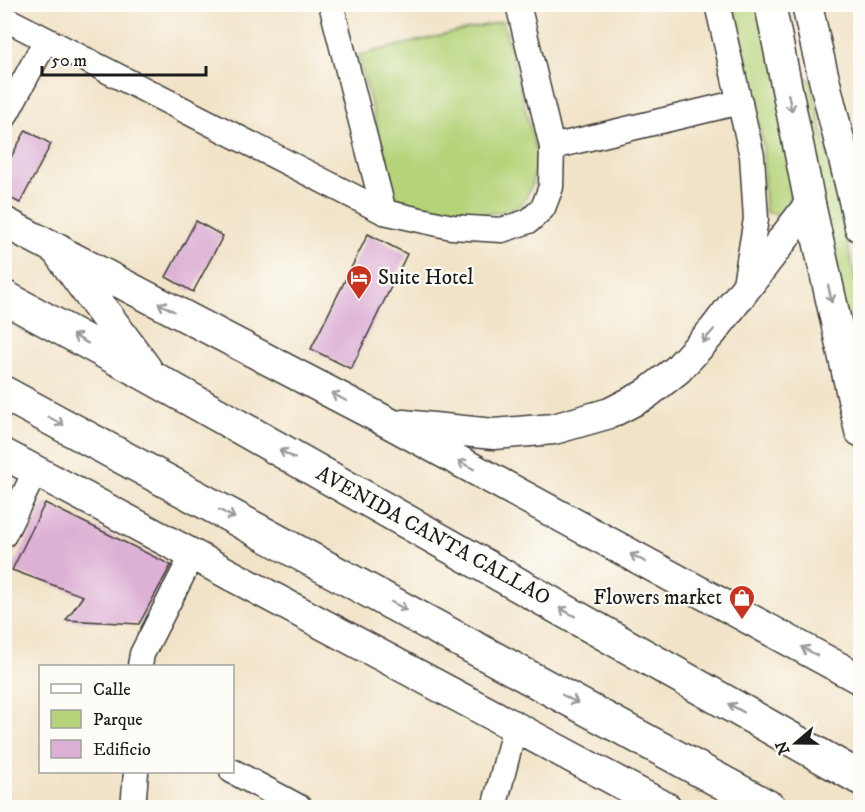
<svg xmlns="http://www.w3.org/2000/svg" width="865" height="812" font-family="'IM FELL DW Pica',serif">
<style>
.green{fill:#b6d379;stroke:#69784a;stroke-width:1.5}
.building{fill:#ddb0d5}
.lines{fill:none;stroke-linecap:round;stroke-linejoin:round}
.minor-casing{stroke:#3c3a36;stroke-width:27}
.major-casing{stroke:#3c3a36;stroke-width:33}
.highway-casing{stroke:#3c3a36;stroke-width:36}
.minor{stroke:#fff;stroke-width:24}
.major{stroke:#fff;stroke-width:30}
.highway{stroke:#fff;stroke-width:33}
.oneway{stroke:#999}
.labels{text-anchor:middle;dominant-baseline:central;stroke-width:4.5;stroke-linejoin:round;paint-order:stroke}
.poi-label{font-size:21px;fill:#1c1c1c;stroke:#fdfcf7;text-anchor:start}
.street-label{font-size:21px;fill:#1c1c1c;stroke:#fdfcf7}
</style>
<rect width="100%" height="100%" fill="#fdfcf7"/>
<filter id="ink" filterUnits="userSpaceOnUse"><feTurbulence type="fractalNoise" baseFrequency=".0167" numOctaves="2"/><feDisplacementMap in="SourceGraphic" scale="12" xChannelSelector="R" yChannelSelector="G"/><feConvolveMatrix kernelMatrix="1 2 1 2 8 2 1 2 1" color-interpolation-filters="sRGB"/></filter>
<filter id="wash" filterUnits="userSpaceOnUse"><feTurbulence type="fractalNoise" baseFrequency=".008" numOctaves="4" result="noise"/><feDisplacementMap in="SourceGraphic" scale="24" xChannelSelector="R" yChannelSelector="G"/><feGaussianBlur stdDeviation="1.35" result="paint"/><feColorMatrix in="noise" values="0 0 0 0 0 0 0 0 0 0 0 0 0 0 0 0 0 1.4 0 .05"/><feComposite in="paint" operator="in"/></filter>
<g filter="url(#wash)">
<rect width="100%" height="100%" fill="#f1e3c7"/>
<g class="green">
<path d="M734 5H761L796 151 786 216 765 212 763 145Z"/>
<path d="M503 21 537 155 532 185 523 203 505 212 482 214 398 204 358 55Z"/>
<path d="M799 72 811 81 860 300V384L790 79Z"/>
</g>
<g id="blocks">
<g class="building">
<path d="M26 130 51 144 20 203 4 195V170Z"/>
<path d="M196 221 223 236 193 292 166 277Z"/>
<path d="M368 234 407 254 351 369 311 349Z"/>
<path d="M45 503 171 565 139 624 66 620 83 596 12 570Z"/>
</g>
</g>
</g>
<g filter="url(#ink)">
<use href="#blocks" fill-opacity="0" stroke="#3c3a36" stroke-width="1.5"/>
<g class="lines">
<defs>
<g id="minor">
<path d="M331 4 384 212"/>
<path d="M717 4 752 156 756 219 744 290"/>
<path d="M4 18 384 212 452 227 502 230 529 221 543 208 551 187 552 147 518 4"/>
<path d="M4 118 46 40"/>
<path d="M552 147 740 102"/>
<path d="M4 535 36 470"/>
<path d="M140 666 142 654 192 556"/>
<path d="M232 771 301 808"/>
<path d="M133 808 136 772"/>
<path d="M494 808 515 726"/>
</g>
<g id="major">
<path d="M770 4 810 204 860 431"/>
<path d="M807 4C822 79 844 153 860 227"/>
<path d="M4 222 391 424 860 679"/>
<path d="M403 425 494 434 554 429 610 413 645 395 677 370 713 331 810 204"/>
<path d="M4 454 667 808"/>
</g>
<g id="highway">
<path d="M58 250 145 369"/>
<path d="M4 297 151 377 860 778"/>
<path d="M4 393 770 808"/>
</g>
</defs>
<use href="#minor" class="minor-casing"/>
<use href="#major" class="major-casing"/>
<use href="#highway" class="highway-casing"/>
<use href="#minor" class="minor"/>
<use href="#major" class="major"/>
<use href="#highway" class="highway"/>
</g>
<defs><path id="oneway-shaft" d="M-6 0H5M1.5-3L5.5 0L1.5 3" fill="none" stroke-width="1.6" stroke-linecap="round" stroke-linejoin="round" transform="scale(1.5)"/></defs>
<g class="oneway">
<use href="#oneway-shaft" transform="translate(790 103) rotate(79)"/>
<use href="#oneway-shaft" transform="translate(830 294) rotate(78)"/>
<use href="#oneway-shaft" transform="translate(166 307) rotate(-152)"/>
<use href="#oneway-shaft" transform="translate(708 336) rotate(132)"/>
<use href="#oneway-shaft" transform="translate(80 339) rotate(-151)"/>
<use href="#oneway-shaft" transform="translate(339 397) rotate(-152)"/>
<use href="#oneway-shaft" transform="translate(56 421) rotate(28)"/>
<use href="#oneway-shaft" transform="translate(287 454) rotate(-151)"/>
<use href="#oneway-shaft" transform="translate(466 465) rotate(-152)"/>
<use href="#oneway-shaft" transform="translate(227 514) rotate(28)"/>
<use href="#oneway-shaft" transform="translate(638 558) rotate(-152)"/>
<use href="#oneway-shaft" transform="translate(399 606) rotate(28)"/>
<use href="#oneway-shaft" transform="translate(567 612) rotate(-151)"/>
<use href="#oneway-shaft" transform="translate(809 651) rotate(-152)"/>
<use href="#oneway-shaft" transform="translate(570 699) rotate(28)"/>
<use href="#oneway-shaft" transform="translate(736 708) rotate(-151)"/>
</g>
</g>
<defs>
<symbol id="hotel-pin" viewBox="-11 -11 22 30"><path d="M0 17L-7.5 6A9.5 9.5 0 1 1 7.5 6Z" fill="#c8321e" stroke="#fdfcf7"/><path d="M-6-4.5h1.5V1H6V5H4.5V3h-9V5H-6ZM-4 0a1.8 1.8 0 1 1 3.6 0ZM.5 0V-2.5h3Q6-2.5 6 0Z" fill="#fff"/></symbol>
<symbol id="shop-pin" viewBox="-11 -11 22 30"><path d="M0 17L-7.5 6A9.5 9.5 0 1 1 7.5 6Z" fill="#c8321e" stroke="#fdfcf7"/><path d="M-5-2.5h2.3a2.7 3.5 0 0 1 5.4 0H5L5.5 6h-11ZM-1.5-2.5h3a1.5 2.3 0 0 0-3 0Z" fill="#fff"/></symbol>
</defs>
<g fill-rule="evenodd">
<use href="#hotel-pin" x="344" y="263" width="30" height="40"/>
<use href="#shop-pin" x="727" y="583" width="30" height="40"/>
</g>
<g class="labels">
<g class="poi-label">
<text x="378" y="278">Suite Hotel</text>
<text x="722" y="598" text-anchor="end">Flowers market</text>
</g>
<g class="street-label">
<text transform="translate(433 536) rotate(29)">AVENIDA CANTA CALLAO</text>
</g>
</g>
<rect width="865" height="812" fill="none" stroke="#fdfcf7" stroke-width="24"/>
<rect x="39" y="665" width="195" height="108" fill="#fdfcf7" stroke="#a3a29f" stroke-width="1.5"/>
<rect x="51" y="684" width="30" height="9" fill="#ffffff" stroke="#a3a29f" stroke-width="1.5"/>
<text x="93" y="695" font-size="18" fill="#1c1c1c">Calle</text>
<rect x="51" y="710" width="30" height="18" fill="#b6d379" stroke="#a3a29f" stroke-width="1.5"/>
<text x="93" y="725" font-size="18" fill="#1c1c1c">Parque</text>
<rect x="51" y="740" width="30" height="18" fill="#ddb0d5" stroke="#a3a29f" stroke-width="1.5"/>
<text x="93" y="755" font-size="18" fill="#1c1c1c">Edificio</text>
<g transform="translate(796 743) rotate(250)" stroke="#fdfcf7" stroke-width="4.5" paint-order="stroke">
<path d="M0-4.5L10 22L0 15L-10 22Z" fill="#1c1c1c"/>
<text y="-9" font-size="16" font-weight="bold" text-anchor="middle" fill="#1c1c1c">N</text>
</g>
<path d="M42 66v9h164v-9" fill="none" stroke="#1c1c1c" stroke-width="3"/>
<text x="51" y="66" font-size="18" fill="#1c1c1c" stroke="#fdfcf7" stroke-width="4.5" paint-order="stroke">50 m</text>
</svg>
